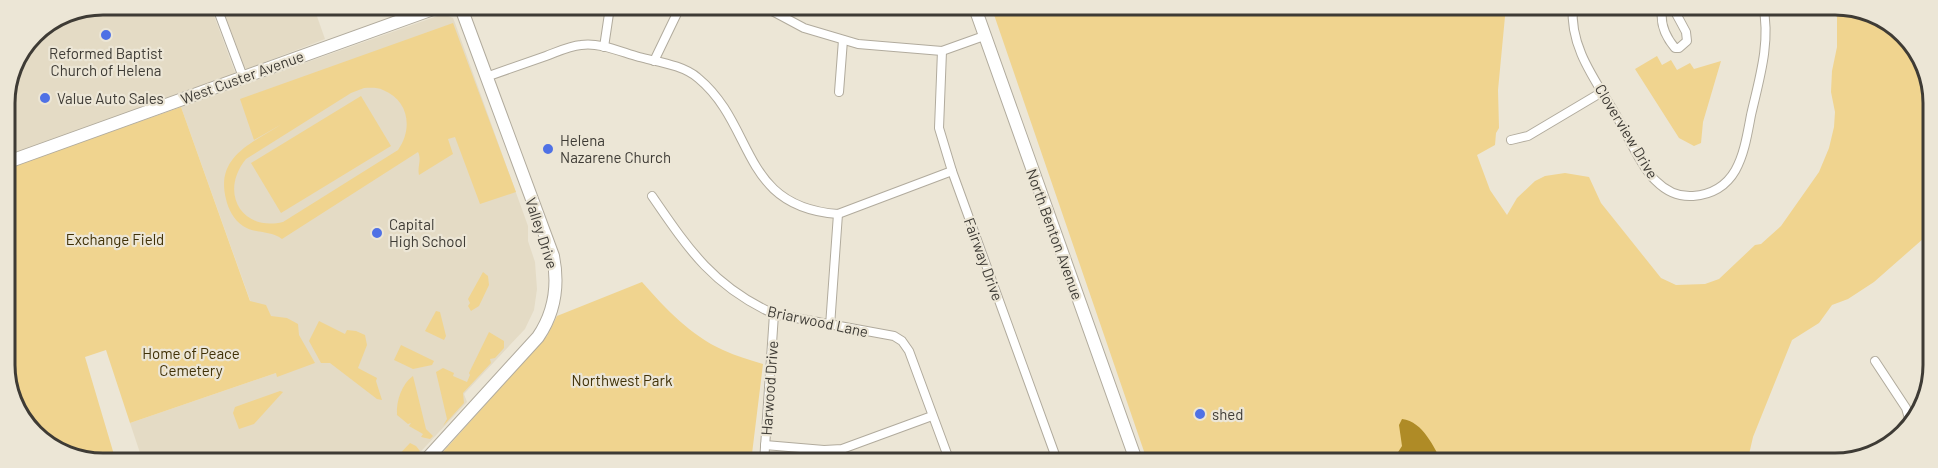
<svg xmlns="http://www.w3.org/2000/svg" width="1938" height="468" font-family="Barlow,sans-serif">
<style>
.built{fill:#e4dbc5}
.green{fill:#f0d48f;fill-rule:evenodd}
.water{fill:#af8b26}
.lines{fill:none;stroke-linecap:round;stroke-linejoin:round}
.street-casing{stroke:#b1ab9d;stroke-width:10}
.secondary-casing{stroke:#b1ab9d;stroke-width:14}
.street{stroke:#fff;stroke-width:8}
.secondary{stroke:#fff;stroke-width:12}
.poi-dot{fill:#4f71e5;stroke:#ece6d6;stroke-width:2}
.labels{text-anchor:middle;dominant-baseline:central;stroke-width:4.5;stroke-linejoin:round;paint-order:stroke}
.poi-label{font-size:15px;fill:#3e3b35;stroke:#ece6d6;text-anchor:start}
.street-label{font-size:15px;fill:#3e3b35;stroke:#ece6d6}
.park-label{font-size:15px;fill:#403107;stroke:#ece6d6}
.rim{fill:none;stroke:#3e3b35;stroke-width:3}
</style>
<rect width="100%" height="100%" fill="#ece6d6"/>
<g class="built">
<path d="M103 5H210L236 75 15 153 5 125V97L33 33Z"/>
<path d="M221 5H313L325 39 247 69 242 67Z"/>
<path d="M443 14 453 18 455 23 528 226V241L535 262 537 289 534 310 525 329 464 394 467 402 411 462H143L130 423 276 373 181 107Z"/>
</g>
<g class="green">
<path d="M991 6H1506L1498 90 1499 128 1496 133 1495 145 1477 155 1490 190 1507 215 1517 198 1535 181 1545 176 1565 173 1589 177 1601 203 1661 278 1676 285 1705 284 1719 279 1755 245 1761 244 1781 226 1819 172 1829 148 1834 127 1835 112 1831 92 1832 71 1837 47V6H1855L1905 33 1907 38 1932 113V231L1874 282 1848 299 1832 305 1819 323 1792 340 1753 437 1747 463H1148Z"/>
<path d="M453 23 516 192 480 204 455 137 448 139 453 154 419 175C417 167 422 160 418 152L282 239C270 230 255 234 243 226 234 220 228 209 226 199 215 156 253 143 282 124L254 140 240 99ZM364 88C370 88 377 87 383 90 409 100 413 129 398 150L283 222C241 232 219 192 246 159L351 93Z"/>
<path d="M1657 56 1662 65 1671 60 1677 70 1690 63 1694 69 1721 61 1703 122 1701 143 1694 146 1679 138 1635 69Z"/>
<path d="M361 96 391 146 281 213 251 163Z"/>
<path d="M181 107 250 301 266 305 271 316 287 318 298 324 299 335 315 363 277 377 276 373 130 423 106 350 85 357 115 458 106 462H83L33 435 6 385 5 169Z"/>
<path d="M483 272 488 276 489 285 479 306 471 311 468 306 470 303 468 299Z"/>
<path d="M642 282C666 309 690 335 723 350 736 356 750 360 763 364L751 462H434L547 336 557 316Z"/>
<path d="M436 311 440 312 446 336 444 340 425 331Z"/>
<path d="M319 321 345 334 347 330 356 331 365 335 367 345 358 368 377 378 376 381 382 400 377 399 330 363H321L309 341Z"/>
<path d="M489 332 504 341V348L495 358 490 359 491 363 463 393 464 403 443 426 447 419 436 372 443 368 454 373 453 376 467 382 470 375 469 373Z"/>
<path d="M401 345 434 361 432 365 413 369 394 360Z"/>
<path d="M413 376 426 429 433 436 430 439 421 437 423 434 409 426 411 423 408 424 397 415C396 400 402 384 413 376Z"/>
<path d="M280 391 283 392 254 424 239 429 233 413 235 407Z"/>
<path d="M410 443 416 446 420 451 410 462H392Z"/>
</g>
<path class="water" d="M1402 419C1424 422 1433 447 1443 463H1391L1402 446 1399 425Z"/>
<g class="lines">
<defs>
<g id="street">
<path d="M216 5 243 77"/>
<path d="M761 5 804 28 858 44 942 51 984 36"/>
<path d="M1573 6C1569 47 1596 81 1616 115 1625 131 1643 170 1656 181 1666 191 1679 197 1693 196 1739 192 1744 152 1751 115 1759 80 1771 42 1763 6"/>
<path d="M1663 6C1659 21 1665 36 1675 48H1679L1687 41 1686 32 1672 6"/>
<path d="M604 47 610 7"/>
<path d="M942 51 939 128 952 171 1058 463"/>
<path d="M654 61 681 5"/>
<path d="M486 77C506 70 526 63 546 56 557 52 569 46 581 45 599 42 621 52 639 57 658 62 683 65 698 78 756 126 740 207 838 214L952 171"/>
<path d="M839 92 843 40"/>
<path d="M1511 140 1528 136 1602 92"/>
<path d="M652 196C689 250 713 286 774 314L894 336 902 341 909 351 950 462"/>
<path d="M830 326 838 214"/>
<path d="M1875 361 1906 408 1910 422"/>
<path d="M765 445 824 450 842 449 932 416"/>
<path d="M764 462 774 314"/>
</g>
<g id="secondary">
<path d="M974 5 1137 463"/>
<path d="M5 163 444 5"/>
<path d="M424 462 538 337C555 312 559 286 553 256L460 5"/>
</g>
</defs>
<use href="#street" class="street-casing"/>
<use href="#secondary" class="secondary-casing"/>
<use href="#street" class="street"/>
<use href="#secondary" class="secondary"/>
</g>
<g class="poi-dot">
<circle cx="106" cy="35" r="6"/>
<circle cx="45" cy="98" r="6"/>
<circle cx="548" cy="149" r="6"/>
<circle cx="377" cy="233" r="6"/>
<circle cx="1200" cy="414" r="6"/>
</g>
<g class="labels">
<g class="poi-label">
<text x="106" y="53" text-anchor="middle">Reformed Baptist<tspan x="106" dy="17">Church of Helena</tspan></text>
<text x="57" y="98">Value Auto Sales</text>
<text x="560" y="140">Helena<tspan x="560" dy="17">Nazarene Church</tspan></text>
<text x="389" y="224">Capital<tspan x="389" dy="17">High School</tspan></text>
<text x="1212" y="414">shed</text>
</g>
<g class="street-label">
<text transform="translate(242 77) rotate(-20)">West Custer Avenue</text>
<text transform="translate(1627 131) rotate(59)">Cloverview Drive</text>
<text transform="translate(542 233) rotate(72)">Valley Drive</text>
<text transform="translate(1055 234) rotate(70)">North Benton Avenue</text>
<text transform="translate(984 259) rotate(70)">Fairway Drive</text>
<text transform="translate(818 321) rotate(12)">Briarwood Lane</text>
<text transform="translate(769 388) rotate(-86)">Harwood Drive</text>
</g>
<g class="park-label">
<text x="115" y="239">Exchange Field</text>
<text x="191" y="353">Home of Peace<tspan x="191" dy="17">Cemetery</tspan></text>
<text x="622" y="380">Northwest Park</text>
</g>
</g>
<path d="M0 0H1938V468H0ZM103 15H1835A88 88 0 0 1 1923 103V365A88 88 0 0 1 1835 453H103A88 88 0 0 1 15 365V103A88 88 0 0 1 103 15Z" fill="#ece6d6" fill-rule="evenodd"/>
<path class="rim" d="M103 15H1835A88 88 0 0 1 1923 103V365A88 88 0 0 1 1835 453H103A88 88 0 0 1 15 365V103A88 88 0 0 1 103 15Z"/>
</svg>
